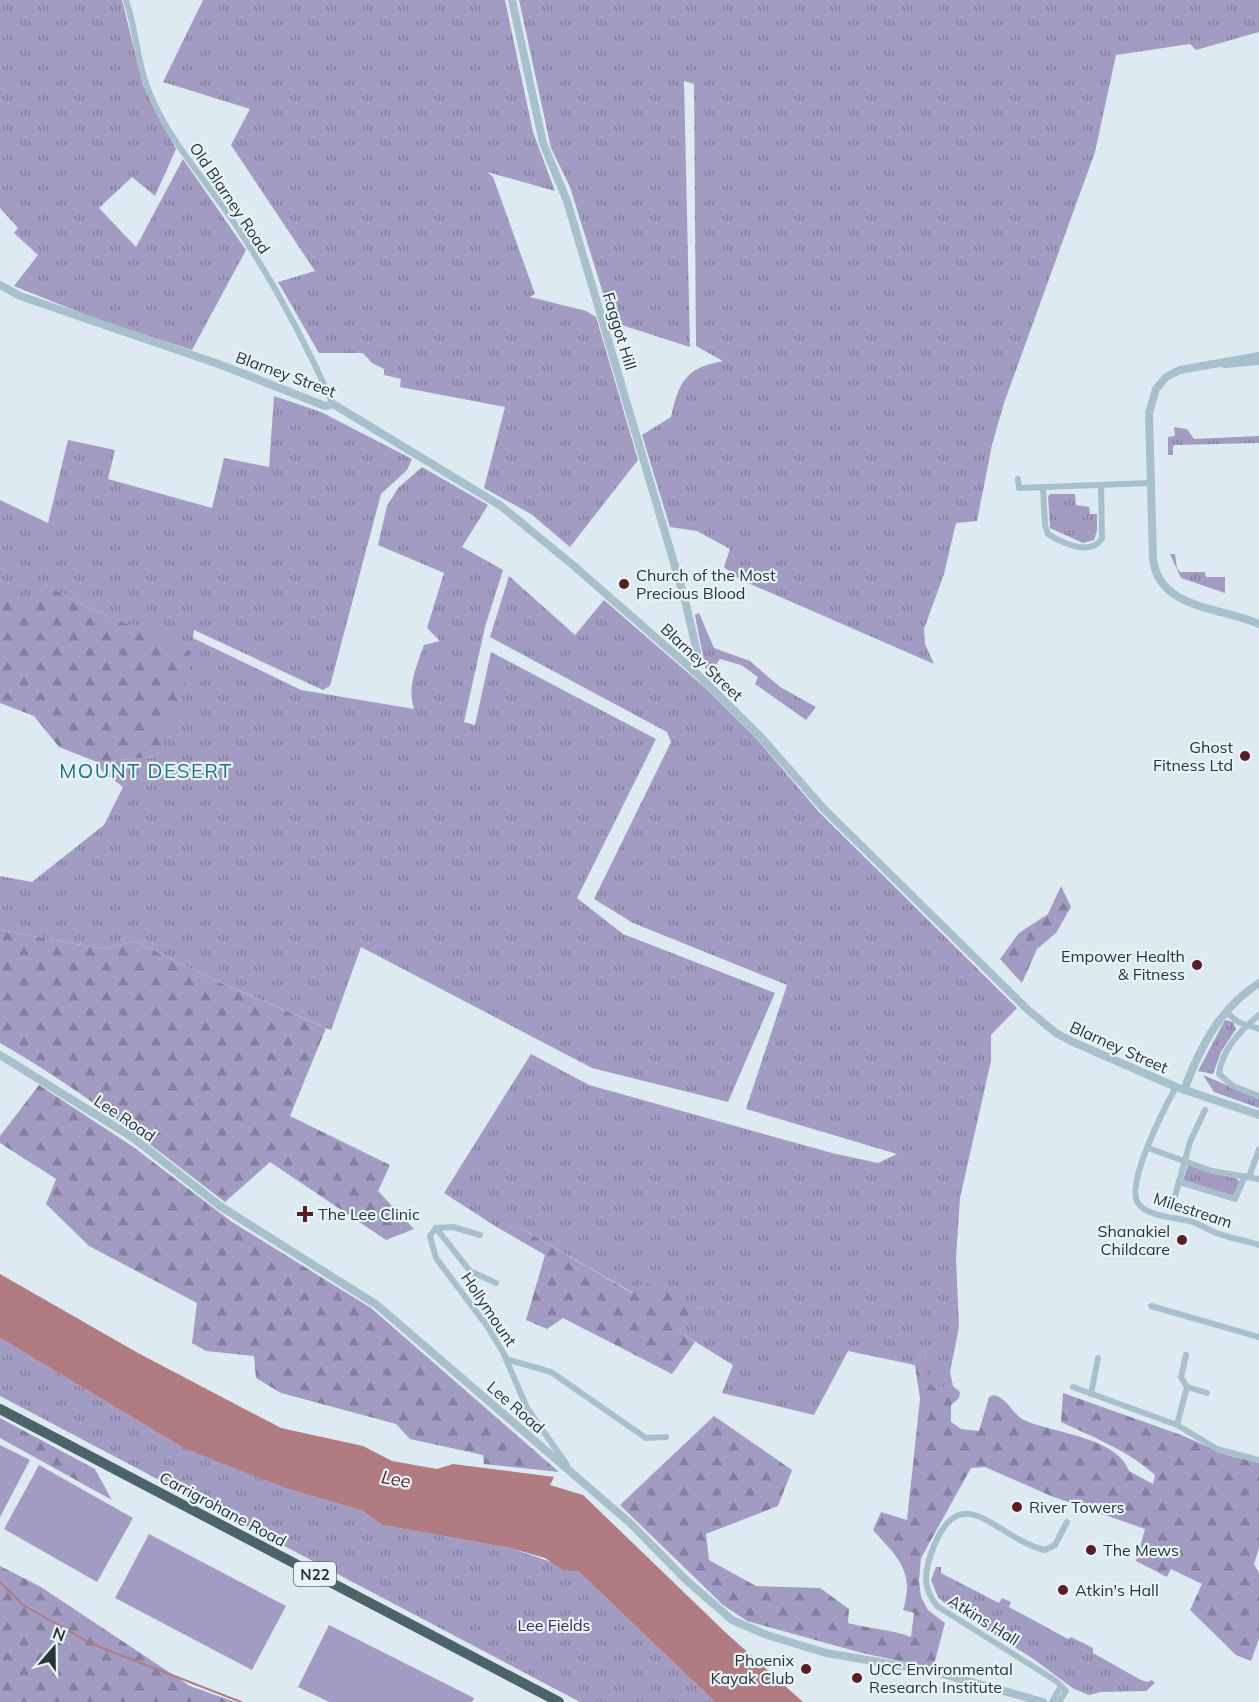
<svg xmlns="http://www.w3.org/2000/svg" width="1259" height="1702" font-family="Mulish,sans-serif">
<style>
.grass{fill:url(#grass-tufts)}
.forest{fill:url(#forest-firs)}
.garden{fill:#a39cc2}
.water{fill:#b07b81}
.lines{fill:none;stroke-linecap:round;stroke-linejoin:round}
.stream{stroke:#b07b81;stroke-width:2}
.minor{stroke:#a8c0cb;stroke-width:6}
.tertiary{stroke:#a8c0cb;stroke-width:8}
.trunk{stroke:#4c6469;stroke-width:10}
.poi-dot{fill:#5a1d23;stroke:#e9f3fa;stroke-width:2}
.labels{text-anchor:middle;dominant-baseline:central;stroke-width:4.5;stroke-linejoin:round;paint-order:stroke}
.shield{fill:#e9f3fa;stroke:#626e72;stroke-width:1.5}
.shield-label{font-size:15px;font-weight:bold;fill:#283537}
.street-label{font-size:16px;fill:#283537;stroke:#e9f3fa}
.poi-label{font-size:16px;fill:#283537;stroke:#e9f3fa;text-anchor:start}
.park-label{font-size:16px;fill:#352c56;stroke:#e9f3fa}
.water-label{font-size:18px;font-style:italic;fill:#5a1d23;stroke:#e9f3fa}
.quarter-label{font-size:20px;letter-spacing:1.5px;fill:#1f747b;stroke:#e9f3fa}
</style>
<defs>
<pattern id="grass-tufts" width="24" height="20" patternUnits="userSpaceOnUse" patternTransform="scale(1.5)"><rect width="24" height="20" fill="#a39cc2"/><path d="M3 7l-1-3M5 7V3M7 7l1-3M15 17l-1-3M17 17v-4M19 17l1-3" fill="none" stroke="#85809e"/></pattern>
<pattern id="forest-firs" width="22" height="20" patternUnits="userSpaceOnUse" patternTransform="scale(1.5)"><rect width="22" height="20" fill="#a39cc2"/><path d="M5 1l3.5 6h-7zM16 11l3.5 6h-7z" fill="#85809e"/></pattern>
</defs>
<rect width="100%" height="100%" fill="#ddeaf2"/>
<g class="grass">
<path d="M0 0H122L143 85 176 149 155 196 132 177 99 208 136 247 183 159 246 250 192 350 101 321 14 286 38 255 14 233 18 228 0 208Z"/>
<path d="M203 0H505L533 132 555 191 487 172 493 177 535 294 530 297 586 311 596 317 638 460 570 547 531 514 484 488 505 407 400 387 401 379 384 375V369L372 363 363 353H319L278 282 315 271 231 145 250 109 163 82Z"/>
<path d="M519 0H1259V32L1196 50 1190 44 1116 55 1095 152 1004 403 992 445 977 521 956 523 944 574 924 629 925 644 934 664 739 579 724 567 730 549 697 531 670 527 642 435 671 417C679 382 685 368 723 361L696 346 694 84 684 81 690 347 612 322 570 187 551 148Z"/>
<path d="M274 396 321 412 412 459 407 470 381 494 330 686 323 690 194 630 193 638 301 690 414 709C407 686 416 668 424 645L440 641 427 628 444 573 378 545 387 506 398 488 422 467 488 505 462 547 503 570 485 627 464 722 475 725 491 652 656 739 577 898 623 934 775 993 728 1102 592 1068 361 947 331 1030 212 979 135 941 103 949 0 930V876L32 882 104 825 123 787 102 771 97 762 156 757 191 653 90 608 44 584V595H0V500L48 523 68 440 115 450 108 479 212 508 224 458 269 467Z"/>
<path d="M1174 427 1187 429 1194 439 1259 436V443L1173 445V455H1168V437L1175 436Z"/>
<path d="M1051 494H1075L1076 505 1089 507 1090 514H1097V531L1094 540 1083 543 1050 528 1048 496Z"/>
<path d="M1170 554H1175L1177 568 1180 572H1205L1206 577H1225V593L1181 578Z"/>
<path d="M509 576 575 635 604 600 702 685 756 738 819 812 1017 1008 991 1035V1061L960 1198 956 1258 959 1327 950 1372 953 1386 936 1388 925 1380 926 1360 923 1350 915 1365 848 1351 814 1415 722 1393 733 1365 678 1331 703 1308 633 1293 517 1226H495L444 1193 531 1054 589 1085 832 1153 878 1163 897 1154 746 1109 787 985 633 923 594 899 671 742 667 732 490 637Z"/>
<path d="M699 613 714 648 750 661 780 687 816 707 806 720 755 684 758 677 741 665 720 659 712 670 706 671 695 615Z"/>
<path d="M1225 1020 1233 1022 1236 1029 1221 1052 1213 1074 1198 1071Z"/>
<path d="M1203 1075 1259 1099V1108L1214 1092Z"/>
<path d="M1188 1165 1237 1179 1240 1182 1233 1196 1183 1180Z"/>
<path d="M0 1338 175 1443 288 1489 363 1511 382 1525 510 1548 578 1571 715 1702H580L0 1396Z"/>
<path d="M936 1567H941V1573L999 1603 1002 1598 1011 1602 1009 1607 1068 1639 1071 1637 1093 1648V1653L1141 1680 1147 1682 1152 1680 1155 1683 1146 1691 1101 1692 1089 1695 1074 1689 1032 1658 948 1606 938 1597 931 1580Z"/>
</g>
<g class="forest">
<path d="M44 584 90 608 191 652 185 685 156 757 97 762 59 747 34 716 0 703V595H43Z"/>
<path d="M1061 886 1071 907 1056 933 1037 949 1022 983 1000 959 1019 933 1048 914Z"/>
<path d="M0 930 103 949 135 941 212 979 326 1028 290 1116 390 1165 378 1191 414 1229 386 1240 270 1162 225 1202C152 1146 81 1089 0 1043Z"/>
<path d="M39 1085 132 1146 232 1222 371 1308 559 1472 484 1464 483 1455 410 1439 396 1424 281 1393 256 1378 254 1356 206 1351 192 1343 197 1303 89 1246 46 1204 56 1179 0 1143V1136Z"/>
<path d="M495 1226H517L632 1293 644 1282 704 1309 678 1331 695 1342 672 1374 563 1318 547 1329 526 1320 545 1255Z"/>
<path d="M923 1349 926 1360V1380L936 1388 953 1386 960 1392 959 1398 951 1405V1422L961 1429 979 1431 989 1397 994 1395C1009 1399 1013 1416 1026 1421 1055 1433 1118 1438 1129 1471L1153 1484 1155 1475C1127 1450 1095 1438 1061 1422L1063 1393 1181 1435 1227 1455 1259 1463V1548L1254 1564 1259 1573V1639L1251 1661 1236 1655 1190 1610 1202 1584 1171 1569 1167 1577 1136 1561 1145 1529 1051 1496 985 1467 971 1468 921 1558 919 1581 921 1597 928 1610 945 1623 933 1668 862 1653 747 1621 723 1605 620 1505 714 1416 792 1470 778 1506 706 1534 709 1560 756 1586 820 1588 849 1609 848 1623C870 1629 890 1629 911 1637L914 1613 903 1610C915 1571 898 1558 873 1530L881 1512 907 1520 920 1399 915 1365Z"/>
<path d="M0 1418 95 1469 112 1500 0 1438Z"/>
<path d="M0 1566 41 1587 190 1686 235 1702H0Z"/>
</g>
<g class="garden">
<path d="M0 1445 30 1460 0 1517Z"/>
<path d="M39 1465 133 1518 97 1582 4 1529Z"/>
<path d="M149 1534 286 1606 252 1670 115 1598Z"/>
<path d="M329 1625 474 1698 472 1702H329L298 1687Z"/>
</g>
<path class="water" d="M0 1274 138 1353 281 1428 363 1446 392 1461 437 1469 453 1464 554 1477 550 1485 583 1495 725 1632 803 1702H715L578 1571 563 1570 545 1558 510 1548 382 1525 363 1511 288 1489 201 1455 175 1443 0 1338Z"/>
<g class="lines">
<path class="stream" d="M0 1582 23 1605 92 1644 241 1702"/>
<g class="minor">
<path d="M126 0C136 29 137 61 148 89 168 141 207 181 237 227 274 283 306 343 333 404"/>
<path d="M1018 479 1019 488 1150 483"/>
<path d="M1043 487 1045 525 1048 534C1062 543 1091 557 1102 538L1101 486"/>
<path d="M1226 1012 1238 1022 1259 1029"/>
<path d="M1259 1015C1241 1030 1222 1049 1219 1074L1233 1086 1259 1096"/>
<path d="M1176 1087C1165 1107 1125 1184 1138 1203 1148 1218 1178 1217 1193 1222 1201 1225 1207 1229 1214 1232 1228 1238 1244 1240 1259 1245"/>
<path d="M1205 1110 1190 1142 1179 1182 1235 1199 1245 1176"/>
<path d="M1148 1148 1212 1171 1259 1179"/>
<path d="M1249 1177 1259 1149"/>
<path d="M1172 1208 1179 1181"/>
<path d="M436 1228 453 1227 480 1235"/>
<path d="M496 1283 470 1271 436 1228 430 1236 436 1258 487 1326 503 1352 527 1408 567 1465"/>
<path d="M1151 1306 1259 1337"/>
<path d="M506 1359 551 1372 646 1438 666 1437"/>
<path d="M1073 1387 1177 1425 1217 1449 1259 1460"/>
<path d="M1187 1387 1207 1393"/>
<path d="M1091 1394 1098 1358"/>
<path d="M1177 1425 1187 1387 1181 1377 1186 1355"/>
<path d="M1052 1702 1061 1686"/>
<path d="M1059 1702 1066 1691 1056 1681 937 1606C923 1588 924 1575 931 1554 959 1472 996 1539 1045 1550L1055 1545 1067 1522"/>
</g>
<g class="tertiary">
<path d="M512 0 543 143 567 201 685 600 697 652 694 671"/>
<path d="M0 285 20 296 224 366 325 406 333 404 501 506 574 566 694 671 760 736 823 808 1028 1010 1056 1033 1073 1042 1176 1087 1259 1115"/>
<path d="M1259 356 1180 370 1166 377 1156 389 1149 413 1153 558C1158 610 1222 607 1259 624"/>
<path d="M1225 364 1259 361"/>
<path d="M0 1055 132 1137 220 1206 377 1305 630 1523 685 1579 732 1620 767 1635 826 1653 932 1671 1043 1702"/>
<path d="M1184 1090C1200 1047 1220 1008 1259 983"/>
</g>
<path class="trunk" d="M0 1409 559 1702"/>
</g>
<g class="poi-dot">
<circle cx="624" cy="584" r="6"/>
<circle cx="1245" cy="756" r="6"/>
<circle cx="1197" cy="965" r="6"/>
<path d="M302 1205h6v6h6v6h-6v6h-6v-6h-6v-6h6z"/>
<circle cx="1182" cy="1240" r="6"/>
<circle cx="1017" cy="1507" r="6"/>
<circle cx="1091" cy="1550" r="6"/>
<circle cx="1063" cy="1590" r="6"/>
<circle cx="806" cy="1669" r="6"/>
<circle cx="857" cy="1678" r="6"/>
</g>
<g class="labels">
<rect class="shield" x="294" y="1562" width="42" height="24" rx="4.5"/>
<g class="shield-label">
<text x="315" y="1574">N22</text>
</g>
<g class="street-label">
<text transform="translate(230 198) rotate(56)">Old Blarney Road</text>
<text transform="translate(620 331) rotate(73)">Faggot Hill</text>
<text transform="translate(286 374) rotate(20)">Blarney Street</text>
<text transform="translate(702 662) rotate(43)">Blarney Street</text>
<text transform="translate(1119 1047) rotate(24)">Blarney Street</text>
<text transform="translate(125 1118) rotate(34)">Lee Road</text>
<text transform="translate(1193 1210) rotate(18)">Milestream</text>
<text transform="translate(489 1309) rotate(56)">Hollymount</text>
<text transform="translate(516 1407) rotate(41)">Lee Road</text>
<text transform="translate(223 1509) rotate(28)">Carrigrohane Road</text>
<text transform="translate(984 1620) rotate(32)">Atkins Hall</text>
</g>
<g class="poi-label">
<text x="636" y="575">Church of the Most<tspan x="636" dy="18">Precious Blood</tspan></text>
<text x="1233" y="747" text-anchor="end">Ghost<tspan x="1233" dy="18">Fitness Ltd</tspan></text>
<text x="1185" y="956" text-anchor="end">Empower Health<tspan x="1185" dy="18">&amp; Fitness</tspan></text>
<text x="318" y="1214">The Lee Clinic</text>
<text x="1170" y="1231" text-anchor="end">Shanakiel<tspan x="1170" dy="18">Childcare</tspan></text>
<text x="1029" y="1507">River Towers</text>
<text x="1103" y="1550">The Mews</text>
<text x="1075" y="1590">Atkin's Hall</text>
<text x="794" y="1660" text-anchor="end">Phoenix<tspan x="794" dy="18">Kayak Club</tspan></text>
<text x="869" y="1669">UCC Environmental<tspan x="869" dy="18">Research Institute</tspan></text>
</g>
<g class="park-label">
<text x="554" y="1625">Lee Fields</text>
</g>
<g class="water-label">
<text transform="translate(396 1479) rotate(10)">Lee</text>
</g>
<g class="quarter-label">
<text x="146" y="770">MOUNT DESERT</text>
</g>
</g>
<g transform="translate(54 1648) rotate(20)" stroke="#e9f3fa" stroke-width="4.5" paint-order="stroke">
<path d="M0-4.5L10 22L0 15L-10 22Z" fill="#283537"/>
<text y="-9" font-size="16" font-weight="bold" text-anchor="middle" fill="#283537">N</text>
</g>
</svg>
